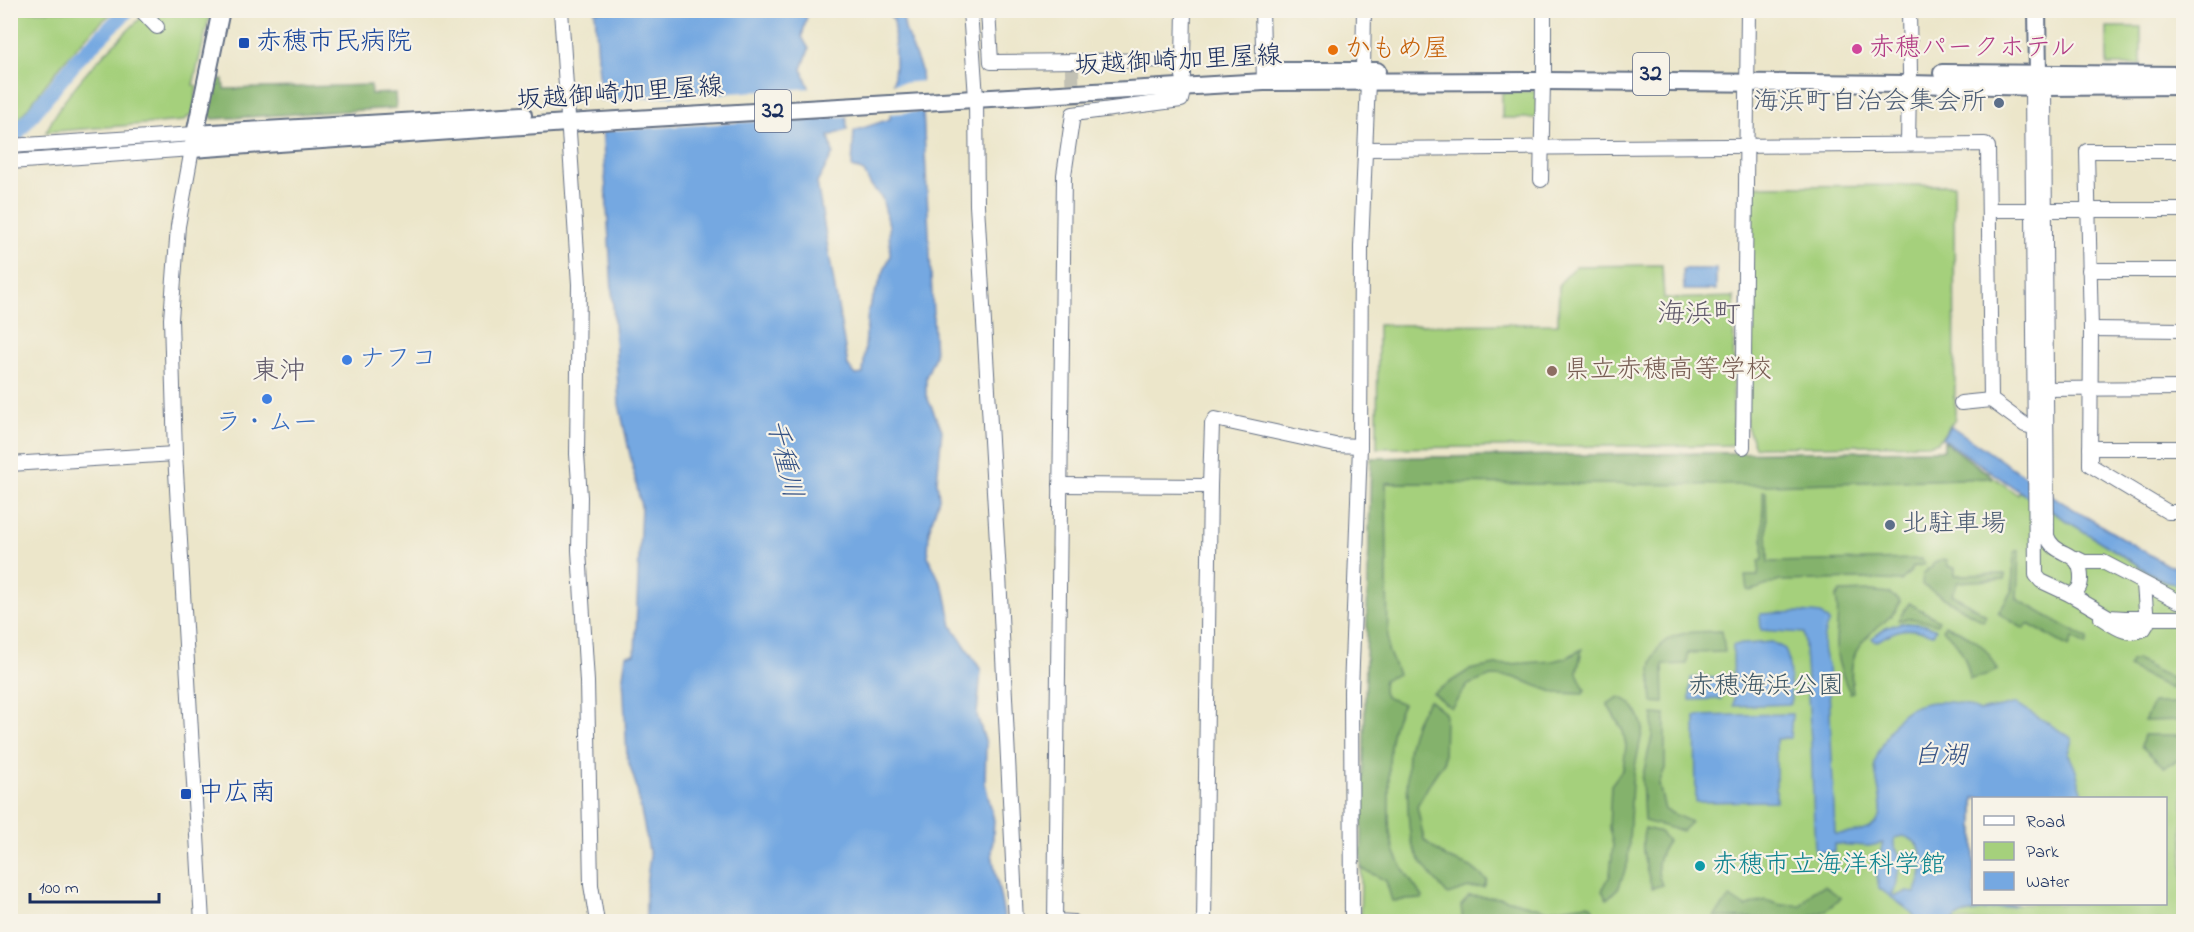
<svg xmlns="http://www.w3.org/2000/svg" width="2194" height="932" font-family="'Indie Flower','Klee One',sans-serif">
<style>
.green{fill:#a5d07c;stroke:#60806d;stroke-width:1.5;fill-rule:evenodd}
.forest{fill:#84b26c;stroke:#507065;stroke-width:1.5}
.water{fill:#75a8e1;stroke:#486ca0;stroke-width:1.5;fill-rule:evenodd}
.pier{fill:#ece6ca}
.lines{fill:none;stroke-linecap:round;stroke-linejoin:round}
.river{stroke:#75a8e1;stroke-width:15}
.minor-tunnel{stroke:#c2c1b4;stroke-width:14;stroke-dasharray:14 7;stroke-linecap:butt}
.minor-casing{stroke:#646f84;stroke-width:16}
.major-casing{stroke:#646f84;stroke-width:20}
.minor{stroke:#fff;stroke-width:14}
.major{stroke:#fff;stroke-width:16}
.transit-dot{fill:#1a4fb4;stroke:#f7f3e8;stroke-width:2}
.hotel-dot{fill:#d1479c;stroke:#f7f3e8;stroke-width:2}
.food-dot{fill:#e8710a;stroke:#f7f3e8;stroke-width:2}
.service-dot{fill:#5c6f8a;stroke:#f7f3e8;stroke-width:2}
.shop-dot{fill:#3f7fe0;stroke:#f7f3e8;stroke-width:2}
.education-dot{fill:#8d6e63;stroke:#f7f3e8;stroke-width:2}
.culture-dot{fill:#0f9aa8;stroke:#f7f3e8;stroke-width:2}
.labels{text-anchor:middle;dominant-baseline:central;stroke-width:4.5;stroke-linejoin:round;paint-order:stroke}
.shield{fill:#f7f3e8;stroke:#5d6a87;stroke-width:1.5}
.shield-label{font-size:24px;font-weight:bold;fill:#1b2f5e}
.transit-label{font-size:26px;fill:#164399;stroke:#f7f3e8;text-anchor:start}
.hotel-label{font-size:26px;fill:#b23c85;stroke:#f7f3e8;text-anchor:start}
.food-label{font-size:26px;fill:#c56008;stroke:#f7f3e8;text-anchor:start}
.street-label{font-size:26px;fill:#1b2f5e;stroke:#f7f3e8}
.service-label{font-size:26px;fill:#4e5e75;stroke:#f7f3e8;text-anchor:end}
.shop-label{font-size:26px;fill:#366cbe;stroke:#f7f3e8;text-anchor:start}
.education-label{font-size:26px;fill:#785e54;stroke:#f7f3e8;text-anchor:start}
.park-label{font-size:26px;fill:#3e5766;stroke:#f7f3e8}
.culture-label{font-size:26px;fill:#0d838f;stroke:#f7f3e8;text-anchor:start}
.neighbourhood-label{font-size:27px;fill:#605a6b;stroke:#f7f3e8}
.water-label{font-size:27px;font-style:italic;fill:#365385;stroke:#f7f3e8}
.quarter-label{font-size:28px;fill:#605a6b;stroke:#f7f3e8}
</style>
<rect width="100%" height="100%" fill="#f7f3e8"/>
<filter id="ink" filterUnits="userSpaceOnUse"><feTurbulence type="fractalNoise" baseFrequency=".0167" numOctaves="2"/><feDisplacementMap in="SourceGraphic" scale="12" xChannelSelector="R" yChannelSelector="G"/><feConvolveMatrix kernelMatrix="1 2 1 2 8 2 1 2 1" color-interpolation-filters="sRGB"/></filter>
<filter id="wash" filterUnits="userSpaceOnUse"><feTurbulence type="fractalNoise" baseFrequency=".008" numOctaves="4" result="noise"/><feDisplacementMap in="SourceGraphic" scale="24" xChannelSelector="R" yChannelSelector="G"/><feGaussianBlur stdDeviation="1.35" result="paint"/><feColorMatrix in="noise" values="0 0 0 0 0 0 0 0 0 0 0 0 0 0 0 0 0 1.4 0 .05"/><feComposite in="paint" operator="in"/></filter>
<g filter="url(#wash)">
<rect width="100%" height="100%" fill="#ece6ca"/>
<g class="green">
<path d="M10 11H114C73 45 43 88 11 130Z"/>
<path d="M148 11H211L193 85 197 86 193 113 183 121 46 132C69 84 111 47 148 11Z"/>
<rect x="2107" y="27" width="34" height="38"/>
<path d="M1538 91V118H1502V92Z"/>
<path d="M1954 185 1955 419 1938 442 1930 444 1755 447 1746 424 1750 186Z"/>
<path d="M1662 265 1664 299 1734 297 1733 445 1377 448 1378 325 1558 324 1559 284 1576 266Z"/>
<path d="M1944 441 2018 495 2019 491 2165 582 2183 585V921L1360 922 1371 458 1944 450ZM1974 798H2166V904H1974Z"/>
</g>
<g class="forest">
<path d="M215 79H223L224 89 371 85V94L395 93 396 108 213 119 208 113Z"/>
<path d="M1944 441 1993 478 1766 485 1386 483 1388 650 1398 674 1384 680C1380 702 1388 696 1403 704 1387 733 1389 763 1389 795 1389 813 1388 832 1394 850 1401 868 1411 882 1423 897L1422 899 1392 901 1386 881 1361 868 1371 458 1944 450Z"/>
<path d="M1763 491H1766L1768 562 1921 559 1925 564 1913 567 1911 571 1901 581 1863 579 1780 581 1750 591 1747 590 1745 576H1758L1759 561 1763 560Z"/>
<path d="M2019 550 2017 599 2088 639 2086 645 2073 638 2069 647 2028 624 2024 629 1998 613 2012 590 2014 552Z"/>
<path d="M1944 559 1947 560 1948 566 1955 568V575L2005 574V579L1958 582 1952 594 1986 615 1983 621 1922 585 1923 573 1927 571V569L1932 568V564Z"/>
<path d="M1871 591 1889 593 1900 601C1898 611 1890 617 1883 623 1856 643 1847 659 1853 692L1850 693C1843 678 1836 661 1836 644 1836 626 1840 615 1836 597L1840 592Z"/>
<path d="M1909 603 1939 620 1937 624 1914 619 1898 620Z"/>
<path d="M1945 625C1972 636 1985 643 1998 670L1985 676 1970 679C1966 655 1960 646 1943 629Z"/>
<path d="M1722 631 1725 652 1688 653 1687 664 1663 665 1664 703 1652 702C1651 691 1650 679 1651 669 1655 629 1692 632 1722 631Z"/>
<path d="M1582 649 1577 673 1585 690 1583 694 1556 693 1513 677 1491 676 1468 685 1451 708 1433 693 1469 670 1495 665 1553 661 1568 657Z"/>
<path d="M2136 660 2175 680 2171 689 2128 667 2131 662Z"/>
<path d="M2183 693V720L2144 721 2153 703H2175Z"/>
<path d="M1619 697C1633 702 1639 713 1643 728L1632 782 1628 862 1619 887 1607 899 1602 891 1610 875 1613 845 1609 828 1611 785 1623 769 1626 746 1623 731 1607 704Z"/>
<path d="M1429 700 1445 713 1444 762 1433 778 1417 806 1424 840 1447 858 1471 867 1487 880 1484 887 1469 888 1448 895C1435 880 1421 865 1413 847 1407 834 1406 761 1409 746 1412 729 1419 713 1429 700Z"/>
<path d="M1653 714 1665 715V768L1659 784 1665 810 1691 822 1682 831 1644 821 1642 779 1652 736Z"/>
<path d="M2144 735H2183V758L2164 767 2141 746Z"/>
<path d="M1645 828 1660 832 1668 841C1658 856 1654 867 1662 885L1652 888C1646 868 1639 848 1645 828Z"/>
<path d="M1825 886 1841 898 1825 911 1801 920 1714 917 1730 897 1745 907 1765 900 1781 905H1801L1814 890Z"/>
<path d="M1469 896 1502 898 1547 910 1588 904 1594 908 1593 913 1565 921H1463L1461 906Z"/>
</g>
<g class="water">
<path d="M595 11H808L802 37 809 49 802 69 810 90 846 108 847 130 829 136 833 154 817 183 848 366 856 375 863 374 868 310 890 256 889 225 882 198 870 184 864 172 852 167 854 131 890 119 895 65 894 20 885 11H902L905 29 921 70 935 356 926 377V395L942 430 937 481 939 498 929 531 928 556 945 592 952 626 981 670 977 715 986 744 985 783 994 820 992 854 1005 921H646V885L650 856 636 785 627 757 623 676 626 655 635 654 641 506 619 404Z"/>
<path d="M1683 269H1716V290H1684Z"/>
<path d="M1951 426 2065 504 2167 565 2183 569V585L2165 582 2019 491 1942 438Z"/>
<path d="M1799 612 1821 614 1829 622C1822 635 1821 651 1828 664L1835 834C1850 833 1871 834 1880 817 1885 808 1874 777 1875 763 1876 756 1881 748 1884 742 1888 734 1892 725 1898 718 1917 697 1957 698 1980 711 1993 707 2005 708 2016 703L2070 737 2072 740 2068 753 2075 768 2084 798H1974V904H2017C2002 910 1963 911 1955 918V921H1918L1911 912 1879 888 1876 869 1883 843 1869 846 1834 844V852H1815L1811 742 1804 633 1761 630 1760 614ZM1903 836C1930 843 1924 874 1915 893L1907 892 1895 896 1892 894C1900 882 1895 880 1899 870 1902 858 1901 856 1894 846V838Z"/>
<path d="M1900 623C1912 623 1925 623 1936 629L1933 634C1907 626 1898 628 1876 642L1872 638 1886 628Z"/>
<path d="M1772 642 1785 649 1789 661 1791 704 1734 706 1733 645Z"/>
<path d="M1691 678H1722L1721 699 1690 700Z"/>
<path d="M1792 714 1790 738 1776 739V801L1696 802 1695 716Z"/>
</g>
<g class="pier">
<path d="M925 81 926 111 887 114 890 84Z"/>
<path d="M813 88 848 106 850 116 599 131 597 101Z"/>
</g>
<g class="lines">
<path class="river" d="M10 142 77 60 128 10"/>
</g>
</g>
<g filter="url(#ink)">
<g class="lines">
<path class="minor-tunnel" d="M1072 69 1073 114"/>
<defs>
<g id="minor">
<path d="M141 10 157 27"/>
<path d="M561 10 579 284 577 454 580 497 579 550 587 682 591 885 597 922"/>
<path d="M970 10 976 98 977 205 999 575 1016 922"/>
<path d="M988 10 991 62 1183 60 1184 10"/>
<path d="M1262 10 1264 82"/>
<path d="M1544 10V72"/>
<path d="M1909 10 1910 73"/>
<path d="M1183 76V60"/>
<path d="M2032 87 2036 575 2041 581 2071 595 2109 617 2125 618H2184"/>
<path d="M2044 87 2047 536C2055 559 2082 548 2081 579 2081 587 2078 591 2071 595"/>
<path d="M1908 144 1909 84"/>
<path d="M10 146 195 134"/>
<path d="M1366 149 1985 144 1988 147 1991 400 2025 425 2045 430"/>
<path d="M2184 151H2087L2091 329 2090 465 2168 512H2184"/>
<path d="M10 162 192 149 178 226 171 319 175 454 202 922"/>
<path d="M1541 180 1543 81"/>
<path d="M1989 210H2184"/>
<path d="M2089 270H2184"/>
<path d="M2091 329 2184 330"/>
<path d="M2039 389 2184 388"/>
<path d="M1961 403 1991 400"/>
<path d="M1743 447 1748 10"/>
<path d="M2090 448H2184"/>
<path d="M10 464 175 454"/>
<path d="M1060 485 1210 486"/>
<path d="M2076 558 2084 562H2103L2178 601H2184"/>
<path d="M2101 618C2116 627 2127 637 2144 629L2147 624 2144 584"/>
<path d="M1074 922 1055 921 1064 175 1073 114 1181 100 1184 87"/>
<path d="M1204 922 1210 486 1212 424 1215 419 1335 445 1360 446"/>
<path d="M1352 922 1351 691 1360 446 1361 247 1368 82 1363 71 1364 10"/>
</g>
<g id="major">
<path d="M221 10 192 149 567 123 1264 82 1543 81 1909 84 2044 87 2184 86"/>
<path d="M2037 10 2038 74 2042 83"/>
<path d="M1274 71H1377"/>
<path d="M1942 73 2184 75"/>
<path d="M195 134 523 115"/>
</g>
</defs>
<use href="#minor" class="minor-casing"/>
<use href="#major" class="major-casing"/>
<use href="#minor" class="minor"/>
<use href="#major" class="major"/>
</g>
</g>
<g class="transit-dot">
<rect x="238" y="37" width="12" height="12" rx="3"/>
<rect x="180" y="788" width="12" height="12" rx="3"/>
</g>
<circle class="hotel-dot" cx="1857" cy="49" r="6"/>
<circle class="food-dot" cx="1333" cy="50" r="6"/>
<g class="service-dot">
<circle cx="1999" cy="103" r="6"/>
<circle cx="1890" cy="525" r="6"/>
</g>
<g class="shop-dot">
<circle cx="347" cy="360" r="6"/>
<circle cx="267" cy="399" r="6"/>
</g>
<circle class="education-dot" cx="1552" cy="371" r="6"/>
<circle class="culture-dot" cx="1700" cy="866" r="6"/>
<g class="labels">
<g class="shield">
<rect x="1633" y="53" width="36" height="42" rx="4.5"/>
<rect x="755" y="90" width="36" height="42" rx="4.5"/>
</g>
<g class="shield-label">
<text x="1651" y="74">32</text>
<text x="773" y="111">32</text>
</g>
<g class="transit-label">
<text x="256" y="43">赤穂市民病院</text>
<text x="198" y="794">中広南</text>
</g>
<g class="hotel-label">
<text x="1869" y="49">赤穂パークホテル</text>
</g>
<g class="food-label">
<text x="1345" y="50">かもめ屋</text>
</g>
<g class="street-label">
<text transform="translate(1178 62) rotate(-3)">坂越御崎加里屋線</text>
<text transform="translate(620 95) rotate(-4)">坂越御崎加里屋線</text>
</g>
<g class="service-label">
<text x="1987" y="103">海浜町自治会集会所</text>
<text x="1902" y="525" text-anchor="start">北駐車場</text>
</g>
<g class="shop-label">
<text x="359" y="360">ナフコ</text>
<text x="267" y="424" text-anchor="middle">ラ・ムー</text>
</g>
<g class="education-label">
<text x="1564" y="371">県立赤穂高等学校</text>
</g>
<g class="park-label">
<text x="1766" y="687">赤穂海浜公園</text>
</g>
<g class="culture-label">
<text x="1712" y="866">赤穂市立海洋科学館</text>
</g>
<g class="neighbourhood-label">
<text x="279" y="372">東沖</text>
</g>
<g class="water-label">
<text transform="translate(783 459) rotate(77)">千種川</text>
<text x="1940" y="756">白湖</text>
</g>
<g class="quarter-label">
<text x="1699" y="315">海浜町</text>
</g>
</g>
<rect width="2194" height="932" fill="none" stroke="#f7f3e8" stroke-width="36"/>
<rect x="1972" y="797" width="195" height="108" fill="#f7f3e8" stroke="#9fa5b1" stroke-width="1.5"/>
<rect x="1984" y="816" width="30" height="9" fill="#ffffff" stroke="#9fa5b1" stroke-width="1.5"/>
<text x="2026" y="827" font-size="18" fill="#1b2f5e">Road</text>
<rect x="1984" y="842" width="30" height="18" fill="#a5d07c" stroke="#9fa5b1" stroke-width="1.5"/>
<text x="2026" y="857" font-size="18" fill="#1b2f5e">Park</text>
<rect x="1984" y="872" width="30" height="18" fill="#75a8e1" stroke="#9fa5b1" stroke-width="1.5"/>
<text x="2026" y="887" font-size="18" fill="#1b2f5e">Water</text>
<path d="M30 893v9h129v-9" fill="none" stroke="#1b2f5e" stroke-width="3"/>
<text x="39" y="893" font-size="18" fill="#1b2f5e" stroke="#f7f3e8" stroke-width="4.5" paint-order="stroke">100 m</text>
</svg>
